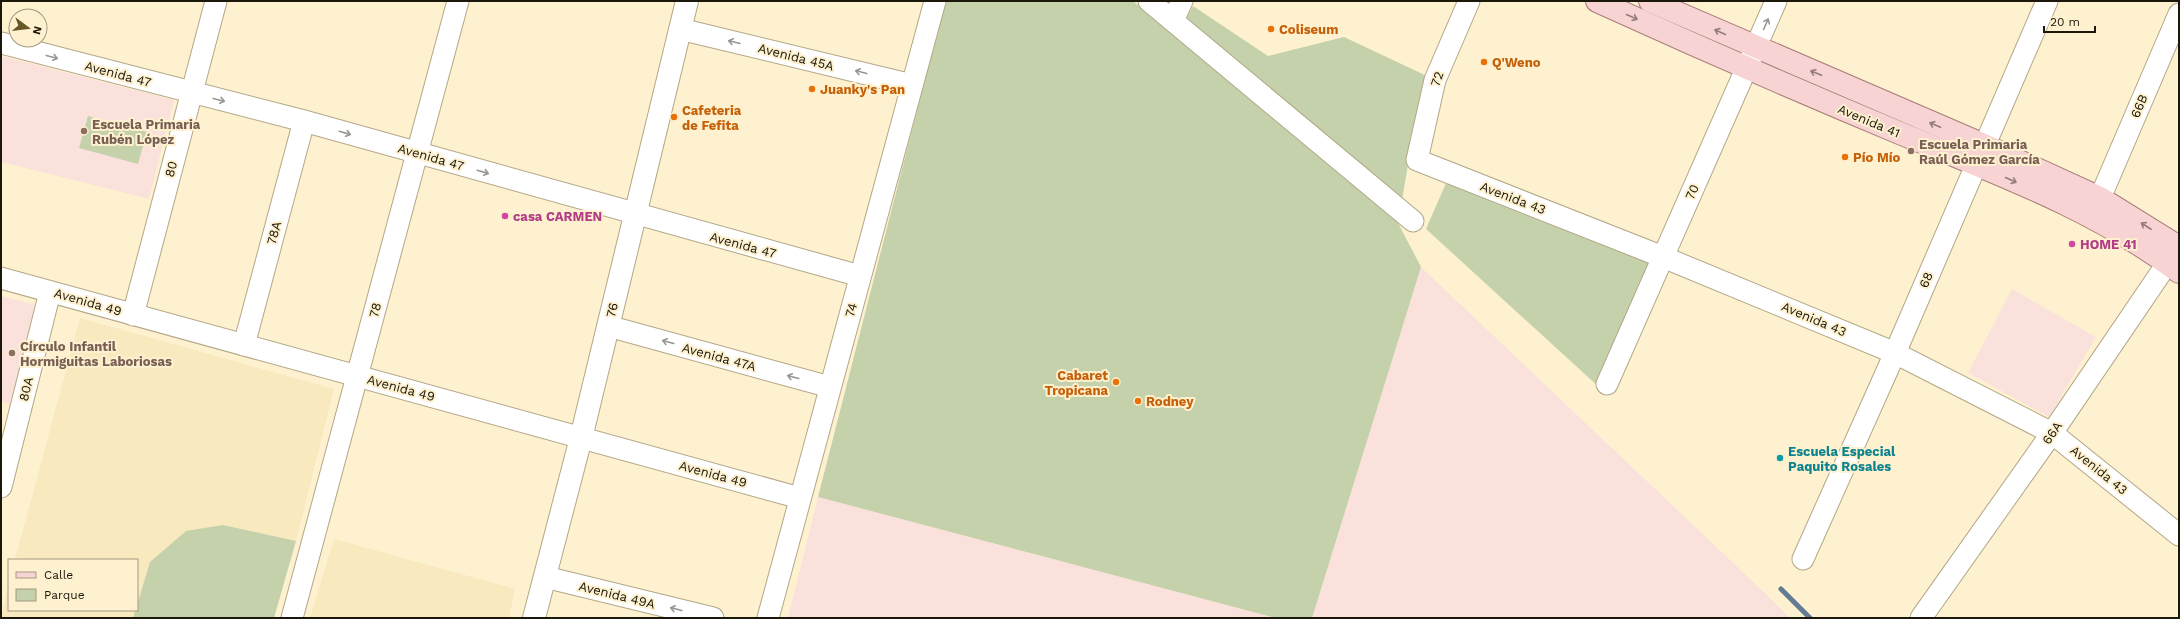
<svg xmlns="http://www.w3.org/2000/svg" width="2180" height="619" font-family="'Work Sans',sans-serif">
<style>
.built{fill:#f8e9bf}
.education{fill:#fbe1db}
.green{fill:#c4d1ab}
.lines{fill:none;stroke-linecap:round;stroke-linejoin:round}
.stream{stroke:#637c94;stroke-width:5}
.minor-casing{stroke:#b3a787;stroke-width:23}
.tertiary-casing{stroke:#b3a787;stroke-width:24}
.primary-casing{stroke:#a87e7a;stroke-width:24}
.minor{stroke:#fff;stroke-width:21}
.tertiary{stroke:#fff;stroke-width:22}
.primary{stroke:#f8d3d3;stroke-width:22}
.oneway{stroke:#957e79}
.oneway2{stroke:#999791}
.food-dot{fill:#e8710a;stroke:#fef1cf;stroke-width:1.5}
.education-dot{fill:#8d6e63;stroke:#fef1cf;stroke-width:1.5}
.hotel-dot{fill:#d1479c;stroke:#fef1cf;stroke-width:1.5}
.culture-dot{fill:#0f9aa8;stroke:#fef1cf;stroke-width:1.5}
.labels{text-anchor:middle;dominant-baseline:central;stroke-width:4;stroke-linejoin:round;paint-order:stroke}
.food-label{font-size:13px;font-weight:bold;fill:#c56008;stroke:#fef1cf;text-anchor:start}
.street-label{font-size:13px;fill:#1c170b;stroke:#fef1cf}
.education-label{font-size:13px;font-weight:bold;fill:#785e54;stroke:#fef1cf;text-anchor:start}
.hotel-label{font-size:13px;font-weight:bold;fill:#b23c85;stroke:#fef1cf;text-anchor:start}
.culture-label{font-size:13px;font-weight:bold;fill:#0d838f;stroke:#fef1cf;text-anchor:start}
</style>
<rect width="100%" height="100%" fill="#fef1cf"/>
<g class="built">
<path d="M80 318 334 389 296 541 223 525 150 562 137 605V560H15Z"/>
<path d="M334 539 515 589 509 618H310Z"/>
<path d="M9 582V610H136L133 618H1Z"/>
</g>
<g class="education">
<path d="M1 56 174 100 149 199 1 162Z"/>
<path d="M1421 267 1766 594 1790 618H1312Z"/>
<path d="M2012 289 2096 337 2049 417 1968 373Z"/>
<path d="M1 296 36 305 10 404 1 401Z"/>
<path d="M818 497 1276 618H788Z"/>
</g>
<g class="green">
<path d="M945 1H1133L1177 38 1193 6 1268 56 1344 37 1429 77 1409 159 1398 223 1421 267 1312 618H1276L818 497Z"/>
<path d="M88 116 147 132 138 164 79 148Z"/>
<path d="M1447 181 1653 261 1600 388 1426 229Z"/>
<path d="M223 525 296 541 274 618H133L150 562 186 531Z"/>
</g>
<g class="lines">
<path class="stream" d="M1781 589 1810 618"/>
<defs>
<g id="minor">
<path d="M1149 1 1413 221"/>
<path d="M1469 1 1435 80 1417 160 1663 257 1895 353 2052 433 2179 535"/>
<path d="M1173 21 1182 1"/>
<path d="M680 29 912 85"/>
<path d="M1 43 304 121 860 276"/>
<path d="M2100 198 2179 14"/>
<path d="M1 278 800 498"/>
<path d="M133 315 216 1"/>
<path d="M608 326 830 387"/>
<path d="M244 345 304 121"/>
<path d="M1607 384 1776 1"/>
<path d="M1 487 50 292"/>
<path d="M1803 559 1895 353 2047 1"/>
<path d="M545 577 713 618"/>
<path d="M292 618 458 1"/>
<path d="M768 618 935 1"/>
<path d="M1921 618 2052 433 2177 249"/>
</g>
<path id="tertiary" d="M534 618 581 438 687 1"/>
<g id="primary">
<path d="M1597 1C1698 47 1799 91 1902 134 1996 173 2097 210 2179 272"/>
<path d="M1650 1 1984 145 2100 198 2179 247"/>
</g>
</defs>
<use href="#minor" class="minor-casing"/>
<use href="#tertiary" class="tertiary-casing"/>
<use href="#primary" class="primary-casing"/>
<use href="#minor" class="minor"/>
<use href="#tertiary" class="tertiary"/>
<use href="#primary" class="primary"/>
</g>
<defs><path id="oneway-shaft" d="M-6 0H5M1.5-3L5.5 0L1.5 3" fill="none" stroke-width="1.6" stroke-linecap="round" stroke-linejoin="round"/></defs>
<g class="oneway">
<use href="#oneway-shaft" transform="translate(1632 17) rotate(24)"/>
<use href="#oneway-shaft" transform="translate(1720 32) rotate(-156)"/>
<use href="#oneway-shaft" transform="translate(1816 73) rotate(-157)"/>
<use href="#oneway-shaft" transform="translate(1935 125) rotate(-157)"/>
<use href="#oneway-shaft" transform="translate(2011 180) rotate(24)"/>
<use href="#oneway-shaft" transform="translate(2146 226) rotate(-147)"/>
</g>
<g class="oneway2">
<use href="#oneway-shaft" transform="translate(1766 24) rotate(-66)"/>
<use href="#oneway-shaft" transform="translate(734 42) rotate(-166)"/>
<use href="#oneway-shaft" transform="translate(52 57) rotate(15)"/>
<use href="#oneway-shaft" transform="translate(861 72) rotate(-166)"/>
<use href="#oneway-shaft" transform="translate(219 100) rotate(14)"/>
<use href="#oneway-shaft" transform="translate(345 133) rotate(16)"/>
<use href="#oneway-shaft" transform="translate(483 172) rotate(16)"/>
<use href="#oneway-shaft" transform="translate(668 342) rotate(-165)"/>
<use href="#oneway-shaft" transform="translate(793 377) rotate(-165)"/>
<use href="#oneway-shaft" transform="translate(676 609) rotate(-166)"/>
</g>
<g class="food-dot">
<circle cx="1271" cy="29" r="4"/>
<circle cx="1484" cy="62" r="4"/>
<circle cx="812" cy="89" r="4"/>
<circle cx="674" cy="117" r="4"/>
<circle cx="1845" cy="157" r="4"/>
<circle cx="1116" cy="382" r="4"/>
<circle cx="1138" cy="401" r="4"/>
</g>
<g class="education-dot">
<circle cx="84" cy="131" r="4"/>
<circle cx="1911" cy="151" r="4"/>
<circle cx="12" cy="353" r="4"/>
</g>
<g class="hotel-dot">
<circle cx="505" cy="216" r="4"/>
<circle cx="2072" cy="244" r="4"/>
</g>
<circle class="culture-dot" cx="1780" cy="458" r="4"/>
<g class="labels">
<g class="food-label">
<text x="1279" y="29">Coliseum</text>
<text x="1492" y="62">Q'Weno</text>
<text x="820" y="89">Juanky's Pan</text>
<text x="682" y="110">Cafeteria<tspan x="682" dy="15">de Fefita</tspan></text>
<text x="1853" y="157">Pío Mío</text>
<text x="1108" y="375" text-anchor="end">Cabaret<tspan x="1108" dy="15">Tropicana</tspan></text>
<text x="1146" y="401">Rodney</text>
</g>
<g class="street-label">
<text transform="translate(796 57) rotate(14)">Avenida 45A</text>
<text transform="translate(118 74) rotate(15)">Avenida 47</text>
<text transform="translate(1437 79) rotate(-71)">72</text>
<text transform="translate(2139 106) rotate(-67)">66B</text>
<text transform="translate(1869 121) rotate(23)">Avenida 41</text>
<text transform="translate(431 157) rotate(16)">Avenida 47</text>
<text transform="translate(171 169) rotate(-75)">80</text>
<text transform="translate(1692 192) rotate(-66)">70</text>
<text transform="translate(1513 198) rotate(21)">Avenida 43</text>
<text transform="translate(274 233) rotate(-75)">78A</text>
<text transform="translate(743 245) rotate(15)">Avenida 47</text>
<text transform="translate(1926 280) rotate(-67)">68</text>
<text transform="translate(88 302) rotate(16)">Avenida 49</text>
<text transform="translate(375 310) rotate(-75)">78</text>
<text transform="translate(612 310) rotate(-77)">76</text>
<text transform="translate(851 310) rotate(-75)">74</text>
<text transform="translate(1814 319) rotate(23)">Avenida 43</text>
<text transform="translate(719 357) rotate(15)">Avenida 47A</text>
<text transform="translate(401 388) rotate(15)">Avenida 49</text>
<text transform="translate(26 389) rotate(-76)">80A</text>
<text transform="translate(2052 433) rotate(-55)">66A</text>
<text transform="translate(2099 470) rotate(39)">Avenida 43</text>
<text transform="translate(713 474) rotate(15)">Avenida 49</text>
<text transform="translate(617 595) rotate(14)">Avenida 49A</text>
</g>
<g class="education-label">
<text x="92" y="124">Escuela Primaria<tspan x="92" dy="15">Rubén López</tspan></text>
<text x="1919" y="144">Escuela Primaria<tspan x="1919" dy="15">Raúl Gómez García</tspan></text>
<text x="20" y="346">Círculo Infantil<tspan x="20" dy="15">Hormiguitas Laboriosas</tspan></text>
</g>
<g class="hotel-label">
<text x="513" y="216">casa CARMEN</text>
<text x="2080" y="244">HOME 41</text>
</g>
<g class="culture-label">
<text x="1788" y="451">Escuela Especial<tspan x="1788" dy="15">Paquito Rosales</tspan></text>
</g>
</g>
<rect width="2180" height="619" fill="none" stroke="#1c170b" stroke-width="4"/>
<rect x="8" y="559" width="130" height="52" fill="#fef1cf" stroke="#a49a81"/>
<rect x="16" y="572" width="20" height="6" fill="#f8d3d3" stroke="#a49a81"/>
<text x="44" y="579" font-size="12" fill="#1c170b">Calle</text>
<rect x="16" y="589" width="20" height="12" fill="#c4d1ab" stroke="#a49a81"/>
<text x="44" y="599" font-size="12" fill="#1c170b">Parque</text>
<g transform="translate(28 28) rotate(105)"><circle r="19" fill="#fef1cf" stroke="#a49a81"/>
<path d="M0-3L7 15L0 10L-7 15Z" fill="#685624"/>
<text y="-6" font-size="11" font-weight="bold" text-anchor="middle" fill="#1c170b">N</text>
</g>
<path d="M2044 26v6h51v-6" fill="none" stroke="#1c170b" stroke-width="2"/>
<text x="2050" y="26" font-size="12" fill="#1c170b" stroke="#fef1cf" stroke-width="3" paint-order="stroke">20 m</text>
</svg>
